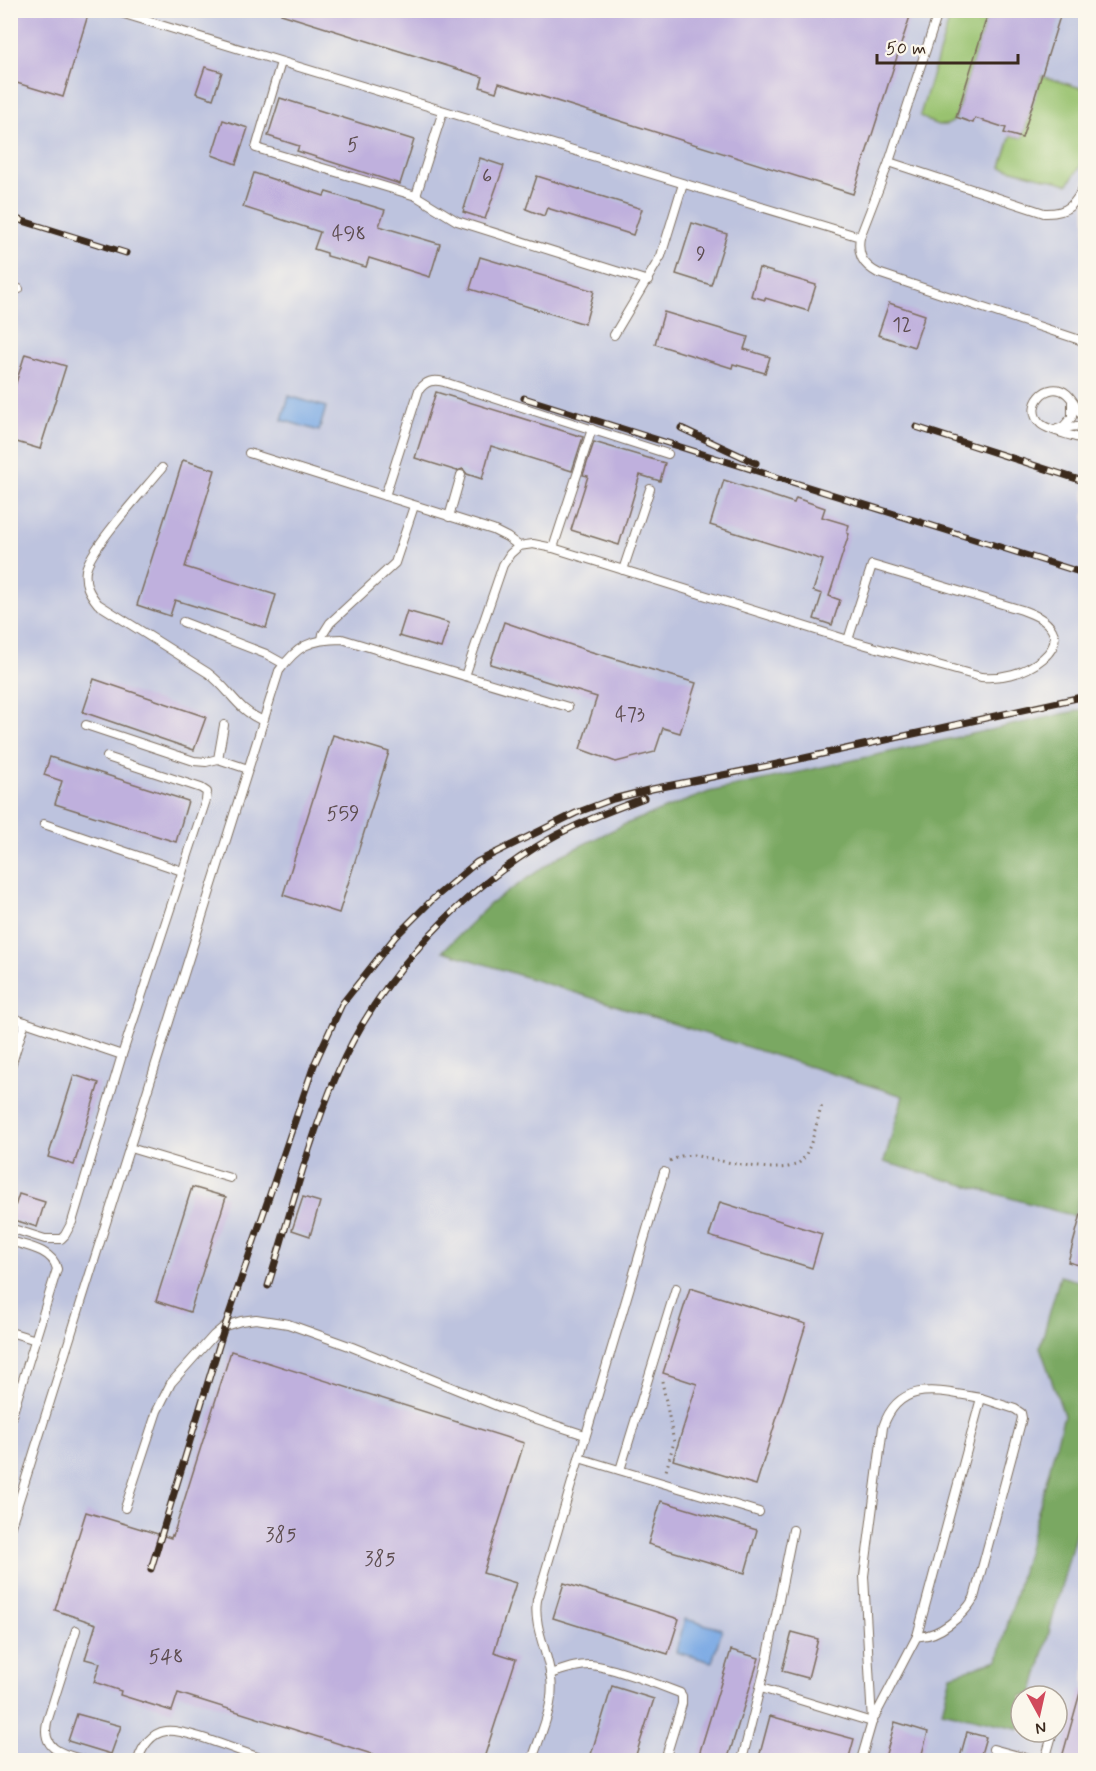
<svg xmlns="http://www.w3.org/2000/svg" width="1096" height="1771" font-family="Mynerve,sans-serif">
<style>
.industrial{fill:#bdc3de;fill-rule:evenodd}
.green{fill:#99c26f;stroke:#6a7646;stroke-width:1.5}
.forest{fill:#7aa862;stroke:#5a6940;stroke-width:1.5}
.water{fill:#7aa9e4;stroke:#5a6a81;stroke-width:1.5}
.building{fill:#bfb0dd}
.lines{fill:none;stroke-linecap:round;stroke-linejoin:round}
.service-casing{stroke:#7d6e5f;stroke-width:10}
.path{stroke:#7d6e5f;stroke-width:3;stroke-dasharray:1.5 4.5;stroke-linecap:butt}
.service{stroke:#fff;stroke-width:8}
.rail-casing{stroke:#3b2a1e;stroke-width:7}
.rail{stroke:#fbf7ec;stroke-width:4.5;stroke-dasharray:14;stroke-linecap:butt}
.labels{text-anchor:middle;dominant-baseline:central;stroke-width:5;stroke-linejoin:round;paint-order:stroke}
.number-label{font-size:20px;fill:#5c4c4e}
</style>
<rect width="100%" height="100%" fill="#fbf7ec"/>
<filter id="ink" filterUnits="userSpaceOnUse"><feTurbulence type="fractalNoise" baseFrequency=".0167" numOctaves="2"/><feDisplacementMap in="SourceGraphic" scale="12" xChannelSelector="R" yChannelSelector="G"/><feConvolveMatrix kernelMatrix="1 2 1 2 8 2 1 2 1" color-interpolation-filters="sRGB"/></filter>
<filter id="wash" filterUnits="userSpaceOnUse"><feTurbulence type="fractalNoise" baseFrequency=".008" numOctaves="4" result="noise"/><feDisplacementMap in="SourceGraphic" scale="24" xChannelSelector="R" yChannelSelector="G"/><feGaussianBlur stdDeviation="1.35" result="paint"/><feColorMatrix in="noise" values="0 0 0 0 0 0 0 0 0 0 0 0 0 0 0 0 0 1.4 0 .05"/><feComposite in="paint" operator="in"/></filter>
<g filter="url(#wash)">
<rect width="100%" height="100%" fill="#f7ebd7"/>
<path class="industrial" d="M11 11H1085V1760H11ZM1021 1696H1057V1732H1021Z"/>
<g class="green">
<path d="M952 11H989L955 119C946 131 929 123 920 115Z"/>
<path d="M1041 76 1084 89 1085 84V153L1082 164 1068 184 1001 167 1011 135 1022 138Z"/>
</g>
<g class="forest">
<path d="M1085 709 1086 1175 1074 1216 884 1162 903 1096 443 951 490 904 560 856 623 825 709 792Z"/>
<path d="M1060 1276 1085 1283V1498L1032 1696H1021V1729L942 1711 951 1675 998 1660 1064 1415 1040 1347Z"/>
</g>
<g class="water">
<path d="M289 396 326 407 319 431 282 420Z"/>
<path d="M685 1619 722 1629 712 1662 676 1652Z"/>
</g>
<g id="blocks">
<g class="building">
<path d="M10 10H73L88 15 63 97 10 81Z"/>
<path d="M282 10H912L853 194 499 83 496 92 480 87 483 77 281 14Z"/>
<path d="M989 10H1062L1022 138 1004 133 1006 128 975 118 973 123 956 117Z"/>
<path d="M205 67 222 72 213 99 196 93Z"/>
<path d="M280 98 414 140 400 184 297 151 299 146 268 136Z"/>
<path d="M223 120 248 128 236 164 212 155Z"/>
<path d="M480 158 504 166 485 219 463 212Z"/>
<path d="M254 173 324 196 326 192 385 210 379 226 440 244 430 277 369 258 366 267 327 256V253L314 249 320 232 243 207Z"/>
<path d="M537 176 642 209 633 235 547 208 544 216 526 209Z"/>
<path d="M692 223 727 234 711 285 676 274Z"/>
<path d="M480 257 594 291 585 324 470 289Z"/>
<path d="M759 268 816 285 808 311 765 298V300L751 296Z"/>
<path d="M889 303 925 315 914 347 878 335Z"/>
<path d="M664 312 748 337 744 349 770 357 765 373 733 364 732 368 655 344Z"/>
<path d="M25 354 66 366 40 449 10 440V402Z"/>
<path d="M436 392 583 437 572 471 491 446 482 479 467 474 463 469 457 471 415 458Z"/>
<path d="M594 442 665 463 660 481 640 475 619 545 571 530 588 476 583 475Z"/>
<path d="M183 460 215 470 185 567 276 595 266 628 175 600 170 616 137 605Z"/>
<path d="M724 480 794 503 796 498 825 508 822 517 849 525 847 533 849 534 829 596 840 600 832 625 814 619 822 594 813 591 823 560 710 525Z"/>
<path d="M407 611 449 623 441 648 399 636Z"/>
<path d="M504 622 589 651 696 683 680 733 663 728 655 752 616 762 580 749 597 697 490 664Z"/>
<path d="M94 679 206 717 194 750 83 712Z"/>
<path d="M333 735 389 752 339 913 283 895Z"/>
<path d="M50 757 188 801 176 842 55 804 62 781 44 775Z"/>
<path d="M74 1075 99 1083 74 1165 48 1157Z"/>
<path d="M192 1187 226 1197 190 1312 156 1301Z"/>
<path d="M19 1194 45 1202 37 1227 11 1219Z"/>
<path d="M303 1197 320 1202 310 1236 292 1230Z"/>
<path d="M720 1202 822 1234 812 1268 709 1236Z"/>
<path d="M1081 1214 1086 1215V1267L1068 1262Z"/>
<path d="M690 1288 806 1324 756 1485 673 1460 697 1384 663 1373Z"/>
<path d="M231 1351 524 1443 483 1573 516 1583 494 1652 516 1659 483 1761H394L178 1693 172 1711 120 1695 121 1691 94 1682 100 1663 85 1659 96 1624 55 1610 86 1512 171 1538 172 1535 173 1536Z"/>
<path d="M661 1501 757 1530 745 1573 648 1544Z"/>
<path d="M564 1583 679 1619 668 1654 553 1618Z"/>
<path d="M792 1632 818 1639 808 1678 782 1671Z"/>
<path d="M731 1650 759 1658 727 1761H697Z"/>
<path d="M612 1686 654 1699 634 1761H589Z"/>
<path d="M1081 1689 1086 1690V1761H1061Z"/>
<path d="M77 1714 121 1726 111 1754 68 1741Z"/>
<path d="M770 1716 854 1739 848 1761H758Z"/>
<path d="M895 1722 928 1732 920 1761H884Z"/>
<path d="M967 1732 986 1737 979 1761H959Z"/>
</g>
</g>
</g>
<g filter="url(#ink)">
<use href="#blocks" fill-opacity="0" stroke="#7d6e5f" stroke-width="1.5"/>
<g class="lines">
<defs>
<g id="service">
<path d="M111 10 860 237C857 255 863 265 878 273L1086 342"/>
<path d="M281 62 256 148 416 196 457 221 648 281"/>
<path d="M889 162 1044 213C1069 214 1075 204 1086 183"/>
<path d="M416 196 443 111"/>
<path d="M860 237 889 162 939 10"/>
<path d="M10 288 19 289"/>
<path d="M614 335 661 256 683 184"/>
<path d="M1086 422C1080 414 1075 401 1067 394 1048 378 1022 407 1041 424 1049 431 1074 436 1086 440"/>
<path d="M1062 428 1086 425"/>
<path d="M1057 429 1063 427 1072 417V402"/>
<path d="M249 453 493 530 507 537 519 546 533 544 553 548 848 640 981 677C992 678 1002 677 1013 674 1029 670 1064 651 1052 630 1046 619 1033 614 1022 610L872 565 848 640"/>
<path d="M162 468C146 488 90 548 86 570 84 584 89 593 98 604L208 673C231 690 235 708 263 721"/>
<path d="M385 496 419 390C426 381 433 379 444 382L668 454"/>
<path d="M449 517 461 475"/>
<path d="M553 548 592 429"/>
<path d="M623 570 650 489"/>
<path d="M183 622 266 654 284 664"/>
<path d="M322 640 323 634 330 623 395 563 414 506"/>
<path d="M465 676 503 565 510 554 519 546"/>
<path d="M86 725 194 761 206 762 218 759 224 725"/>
<path d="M107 757 201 788 207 792 206 800 122 1055"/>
<path d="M218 759 248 769"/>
<path d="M44 824 182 871"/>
<path d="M10 1017 122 1055 72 1222 65 1235 61 1239H45L10 1228"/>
<path d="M10 1069 25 1022"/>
<path d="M130 1148 230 1178"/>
<path d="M10 1241C27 1246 53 1250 57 1269L10 1422"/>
<path d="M10 1332 36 1340"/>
<path d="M579 1458 759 1512"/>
<path d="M620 1470 676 1288"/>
<path d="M125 1508 157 1411 171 1383 214 1335 225 1326 241 1321 256 1319 288 1324 352 1347 500 1407 585 1435"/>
<path d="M10 1529 279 671C297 646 310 639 342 639L568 707"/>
<path d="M76 1630 47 1722C41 1750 63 1754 84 1760"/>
<path d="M917 1636C938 1638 964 1615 974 1598L1020 1426 1022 1418 1021 1413 1015 1409 981 1398"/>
<path d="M550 1674C563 1670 578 1664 591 1665 611 1667 660 1685 680 1693L682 1696V1704L667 1753"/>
<path d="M761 1688 872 1722"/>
<path d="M1057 1716 1058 1711"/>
<path d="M993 1749 1033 1760"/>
<path d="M138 1760C142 1747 151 1733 166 1731 185 1728 245 1754 267 1760"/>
<path d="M532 1760C540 1735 555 1705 551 1678 548 1651 533 1628 537 1600L664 1172"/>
<path d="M742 1760 767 1660 793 1530"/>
<path d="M861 1760 872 1722 917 1636 981 1398C941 1392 900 1377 883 1427L864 1576 872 1722"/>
<path d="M1045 1760 1053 1732"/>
</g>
</defs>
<use href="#service" class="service-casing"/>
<g class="path">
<path d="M670 1161 681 1156 693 1155C714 1159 786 1178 801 1161 812 1150 817 1119 822 1105"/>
<path d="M662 1381 674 1442 666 1471"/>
</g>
<use href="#service" class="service"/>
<defs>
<g id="rail">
<path d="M10 217 126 253"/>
<path d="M524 398 1086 574"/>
<path d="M916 427 1086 482"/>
<path d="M681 428 756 463"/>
<path d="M268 1286C290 1215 308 1142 337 1074 376 983 453 899 536 847 569 826 607 812 644 798"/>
<path d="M151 1569 225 1326 314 1065 342 1004 395 937 433 899 477 862 576 813 613 799 652 789 768 766 1086 696"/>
</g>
</defs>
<use href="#rail" class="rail-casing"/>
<use href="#rail" class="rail"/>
</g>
</g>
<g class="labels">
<g class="number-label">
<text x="353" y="145">5</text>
<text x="487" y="176">6</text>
<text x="349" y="234">498</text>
<text x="701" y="254">9</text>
<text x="902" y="325">12</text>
<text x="630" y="715">473</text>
<text x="343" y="814">559</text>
<text x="281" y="1535">385</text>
<text x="380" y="1559">385</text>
<text x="166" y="1657">548</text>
</g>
</g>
<rect width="1096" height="1771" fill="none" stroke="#fbf7ec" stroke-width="36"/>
<g transform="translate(1039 1714) rotate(172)"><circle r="28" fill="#fbf7ec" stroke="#aea59a" stroke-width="1.5"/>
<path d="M0-4.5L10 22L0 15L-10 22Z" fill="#d1495b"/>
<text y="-9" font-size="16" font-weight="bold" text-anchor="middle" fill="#3b2a1e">N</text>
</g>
<path d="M877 54v9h141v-9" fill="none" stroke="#3b2a1e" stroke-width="3"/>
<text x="886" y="54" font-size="18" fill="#3b2a1e" stroke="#fbf7ec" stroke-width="4.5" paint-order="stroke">50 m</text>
</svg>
